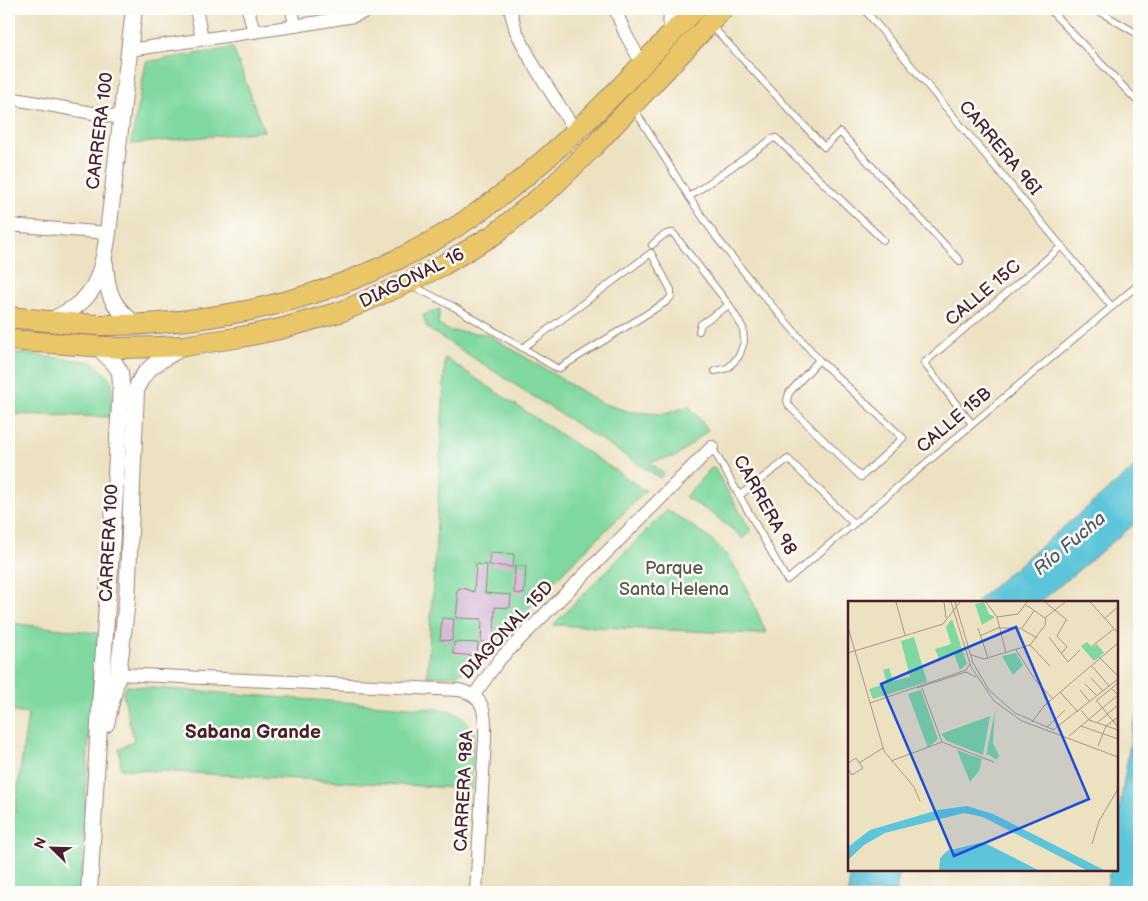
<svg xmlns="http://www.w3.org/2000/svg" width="1148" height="901" font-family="'Balsamiq Sans',sans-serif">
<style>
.green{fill:#7ed89f;stroke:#647c65}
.water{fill:#5dc5d9;stroke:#547282}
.building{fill:#d1b0d6}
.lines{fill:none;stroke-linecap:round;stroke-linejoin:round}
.service-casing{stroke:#9b8076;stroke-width:8}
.minor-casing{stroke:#9b8076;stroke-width:14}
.tertiary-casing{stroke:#9b8076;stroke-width:18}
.primary-casing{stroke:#9b8076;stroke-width:22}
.service{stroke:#fff;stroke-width:6}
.minor{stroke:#fff;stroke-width:12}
.tertiary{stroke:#fff;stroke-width:16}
.primary{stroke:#e9c769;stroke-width:20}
.labels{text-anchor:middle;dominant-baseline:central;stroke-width:5;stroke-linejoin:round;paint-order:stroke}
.street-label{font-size:18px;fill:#4a1f2b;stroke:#fdfcf7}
.park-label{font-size:18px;fill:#5a564e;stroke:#fdfcf7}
.water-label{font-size:19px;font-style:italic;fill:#515968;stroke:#fdfcf7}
.neighbourhood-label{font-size:19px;font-weight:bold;fill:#4a1f2b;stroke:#fdfcf7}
.inset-road{fill:none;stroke:#ab9486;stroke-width:1}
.view{fill:#1d4ed8;fill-opacity:0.15;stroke:#1d4ed8;stroke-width:2.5}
.inset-edge{fill:none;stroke:#4a1f2b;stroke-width:2.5}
</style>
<rect width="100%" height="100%" fill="#fdfcf7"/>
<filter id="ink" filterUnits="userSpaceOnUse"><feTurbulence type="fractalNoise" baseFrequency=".02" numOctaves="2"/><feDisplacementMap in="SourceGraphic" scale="10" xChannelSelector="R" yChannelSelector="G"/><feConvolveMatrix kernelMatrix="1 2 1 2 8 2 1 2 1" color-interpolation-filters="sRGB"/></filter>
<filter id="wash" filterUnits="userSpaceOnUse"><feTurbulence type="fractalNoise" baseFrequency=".0096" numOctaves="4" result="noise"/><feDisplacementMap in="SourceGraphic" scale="20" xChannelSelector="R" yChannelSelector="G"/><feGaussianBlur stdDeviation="1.12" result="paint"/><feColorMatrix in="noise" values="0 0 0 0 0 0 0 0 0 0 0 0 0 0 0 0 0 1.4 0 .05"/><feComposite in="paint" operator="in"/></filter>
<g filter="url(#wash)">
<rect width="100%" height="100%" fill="#ece2c2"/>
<g class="green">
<path d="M233 48 264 131 131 144 146 62Z"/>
<path d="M440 309 438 325 452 331 487 334 601 403 631 412 665 414 689 406 708 430 677 456 649 462 664 473 660 478 427 328 423 315Z"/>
<path d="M9 352 93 362 105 373 112 382 111 417 9 414Z"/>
<path d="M445 358 646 491 564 571 480 660C458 677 454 676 427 677L436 542Z"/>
<path d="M713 466 751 531 743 538 713 514 685 497Z"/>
<path d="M667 510C688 523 713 537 728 557 745 580 755 607 766 633L758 634 553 625Z"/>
<path d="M9 623 98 633 88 750 81 892H9V825H13L28 714 9 711Z"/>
<path d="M127 686 449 710 464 718 474 731 472 789 121 769 119 749 134 741 123 693Z"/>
</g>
<g class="water">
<path d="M1139 464V520L1040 602H976L1003 578Z"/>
<path d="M1139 710V892H1106L1110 870H1117V825L1133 725Z"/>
<path d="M851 870H900L896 892H848Z"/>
</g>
<g id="blocks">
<g class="building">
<path d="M490 553 514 554 513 567 489 565Z"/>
<path d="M476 564 487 565 485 593 511 595 510 608 495 607 494 643 481 642 482 619 456 618 458 598 456 594 457 591 459 588H463L474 592Z"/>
<path d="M515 566H526L524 594 514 593Z"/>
<path d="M442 618 454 619 452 641 440 640Z"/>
<path d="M454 642 478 643 477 656 453 654Z"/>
</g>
</g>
</g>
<g filter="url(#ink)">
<use href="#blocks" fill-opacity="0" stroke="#9b8076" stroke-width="1"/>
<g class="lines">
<defs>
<g id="service">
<path d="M864 9 1112 307"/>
<path d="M1049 9 1139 103"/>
<path d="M1095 9 1136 33"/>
<path d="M711 25 824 147 840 132 960 261"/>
<path d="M633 107 689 197 717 238 756 287 819 360 903 438 861 477 789 406 787 400 789 393 819 360"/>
<path d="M689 197 772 139 776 138 883 240"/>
<path d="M652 245C659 239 664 232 673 233L729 305 743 328 744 342 739 356 728 368 715 371"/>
<path d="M411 285 454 307 558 369 666 302 671 297V290L651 253 523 348"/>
<path d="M699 331 701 324 729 305"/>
<path d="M972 424 924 363 1062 246"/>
<path d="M712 447 787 580 1139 284"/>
<path d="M740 495 788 459 854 524"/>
</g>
<g id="minor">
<path d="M196 9 202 39"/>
<path d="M248 9 254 32"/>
<path d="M292 9 295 26"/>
<path d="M510 9 516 31 533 64 576 132"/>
<path d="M615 9 625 33 642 64"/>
<path d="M129 50 295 26 354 16 372 9"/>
<path d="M9 98 121 118"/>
<path d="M9 225 108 233"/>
<path d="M118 674 459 690C487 696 485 715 485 739L476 892"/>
<path d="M474 695 500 659 712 447"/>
</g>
<g id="tertiary">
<path d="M671 34 672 9"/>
<path d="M105 264C107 294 112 306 135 324"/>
<path d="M48 321C95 303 101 279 108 233L134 9"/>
<path d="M106 724 118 674 127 601 136 391C142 367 164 359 184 346"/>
<path d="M89 892 101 691 115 492 121 384 120 372 115 364 98 347"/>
</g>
<g id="primary">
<path d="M9 317C39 320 69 324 100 325 149 326 197 320 246 311 342 291 429 252 507 191 576 137 635 72 695 9"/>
<path d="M9 340 120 348 160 347 184 346 241 337 280 329 343 311 407 283 443 265 495 234 551 188 594 146 723 9"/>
</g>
</defs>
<use href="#service" class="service-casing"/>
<use href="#minor" class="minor-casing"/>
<use href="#tertiary" class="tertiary-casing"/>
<use href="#primary" class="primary-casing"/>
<use href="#service" class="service"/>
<use href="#minor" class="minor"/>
<use href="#tertiary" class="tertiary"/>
<use href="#primary" class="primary"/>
</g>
</g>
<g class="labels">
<g class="street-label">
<text transform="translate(100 131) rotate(-83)">CARRERA 100</text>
<text transform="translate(1000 148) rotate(50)">CARRERA 96I</text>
<text transform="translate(412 278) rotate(-26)">DIAGONAL 16</text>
<text transform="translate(983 293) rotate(-40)">CALLE 15C</text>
<text transform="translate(954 420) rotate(-40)">CALLE 15B</text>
<text transform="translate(765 505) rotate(61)">CARRERA 98</text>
<text transform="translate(109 543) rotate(-87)">CARRERA 100</text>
<text transform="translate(507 630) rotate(-47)">DIAGONAL 15D</text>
<text transform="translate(464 791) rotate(-87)">CARRERA 98A</text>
</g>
<g class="park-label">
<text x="674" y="568">Parque<tspan x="674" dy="21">Santa Helena</tspan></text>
</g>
<g class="water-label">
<text transform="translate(1070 544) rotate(-40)">Río Fucha</text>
</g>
<g class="neighbourhood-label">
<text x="253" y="732">Sabana Grande</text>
</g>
</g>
<g transform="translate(848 601)">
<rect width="270" height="270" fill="#ece2c2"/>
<path d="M136 1 141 13 147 16 134 24 127 3ZM104 18 119 63 112 69 106 53 91 58 87 48 103 43 98 26ZM66 36 79 81 25 98 21 88 39 82 35 69 41 67 45 80 62 76 53 40ZM239 41 244 46 249 43 256 52 246 60 233 45ZM168 52 175 64 165 74 154 55ZM73 89 90 138 80 147 60 93ZM147 109 145 142 151 155 148 159 140 153 138 155ZM142 115 135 154 99 140 93 133ZM109 149 134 158 131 170 122 181Z" fill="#7ed89f"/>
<path d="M119 205 145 213 256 269H238L135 216 116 212 37 232 16 244 0 259V246L22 229 90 209ZM131 242H137L190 269H91L92 257 99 250Z" fill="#5dc5d9"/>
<path class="inset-road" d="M48 1 57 34M96 1 98 17M103 1 123 66 146 100 174 120 270 156M107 1 125 62 141 89 167 112 206 129M138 1 149 16 158 52M197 1 220 20M242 1 270 32M178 4 197 17M149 16 170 13 179 1M257 17 270 6M0 26 36 150 66 186 72 200M130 27 140 57M152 27H172L189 37M174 27 186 10M132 35 152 26M201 36 220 61 232 49M182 44 202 65M244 45 266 28M168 49 188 80 205 98M0 52 95 23 112 1M213 53 219 46 209 35 218 19M123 54 136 58 182 44 197 24 198 16 217 1M251 56 270 75M243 64 261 85M243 77 255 90M237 83 249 95M69 87 118 71 128 76M74 87 94 141M232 89 242 101M212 91 230 111M248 99 270 126M248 100 270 82M22 102 118 69 122 63M233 109 241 119 270 129M184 121 196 105 270 42M249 122 270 104M233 125 270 138M199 126 217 109M205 129 270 78M221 135 270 94 263 87M94 141 146 161M250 145 258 125 270 116M43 160 94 141M0 162 8 157 15 167 4 174 0 168M11 162 35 147M244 243 251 220 270 188"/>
<path class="view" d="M168 26 241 198 106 255 33 83Z"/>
<rect width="270" height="270" class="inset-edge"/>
</g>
<rect width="1148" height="901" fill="none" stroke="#fdfcf7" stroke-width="30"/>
<g transform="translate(52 848) rotate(293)" stroke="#fdfcf7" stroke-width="4" paint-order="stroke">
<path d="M0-4L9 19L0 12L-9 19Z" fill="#4a1f2b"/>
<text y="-8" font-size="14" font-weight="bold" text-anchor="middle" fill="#4a1f2b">N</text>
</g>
</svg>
